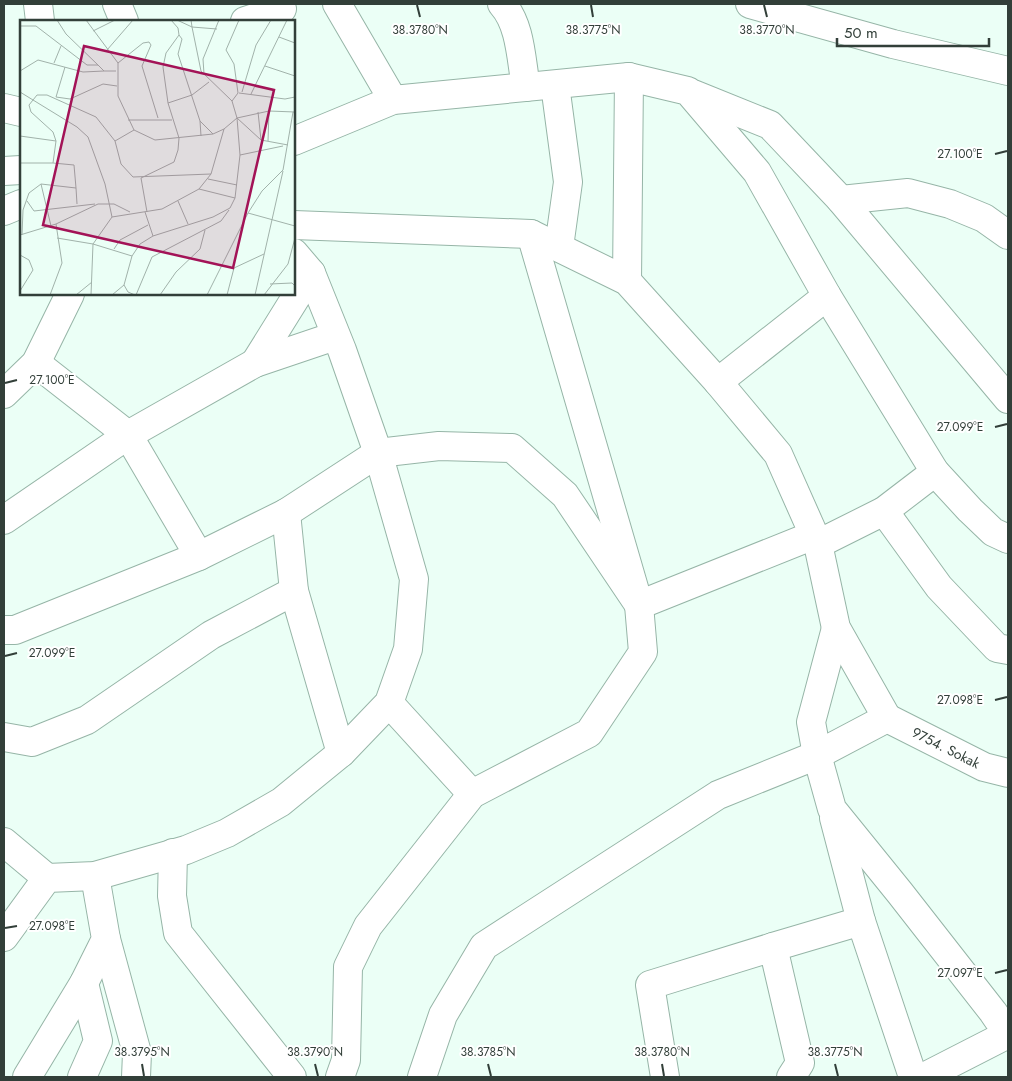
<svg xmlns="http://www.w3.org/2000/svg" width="1012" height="1081" font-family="Jost,sans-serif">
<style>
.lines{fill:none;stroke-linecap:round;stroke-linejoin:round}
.minor-casing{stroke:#96b5a7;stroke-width:30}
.minor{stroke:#fff;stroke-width:28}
.ticks{fill:none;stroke:#323f39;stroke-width:2}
.labels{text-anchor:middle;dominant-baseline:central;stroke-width:4;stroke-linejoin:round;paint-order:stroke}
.street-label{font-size:14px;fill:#323f39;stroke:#fff}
.inset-road{fill:none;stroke:#a1b2aa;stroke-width:1}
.view{fill:#a31357;fill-opacity:0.15;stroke:#a31357;stroke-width:2.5}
.inset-edge{fill:none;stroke:#323f39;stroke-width:2.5}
.ticks-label{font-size:12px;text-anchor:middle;fill:#323f39;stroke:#fff;stroke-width:4;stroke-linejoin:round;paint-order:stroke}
</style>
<rect width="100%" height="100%" fill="#ebfff6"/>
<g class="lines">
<defs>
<g id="minor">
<path d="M38 4 40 21"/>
<path d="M117 4 124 21"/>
<path d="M337 4 393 100"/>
<path d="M502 4C521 25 521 60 526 87"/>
<path d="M750 4 893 44 1008 71"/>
<path d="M245 21 282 9"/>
<path d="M555 85 568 182 559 247"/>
<path d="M693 94 770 125 841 200 1008 399"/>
<path d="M4 108 21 112"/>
<path d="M294 141 393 100 629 77 688 91 757 172 827 296 935 472 970 510 993 532 1008 539"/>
<path d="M4 171 21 170"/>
<path d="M841 200 908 193 950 204 984 218 1008 235"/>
<path d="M4 211 21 204"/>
<path d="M294 225 531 234 627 281 718 382 778 454 818 544 836 628 887 718"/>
<path d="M627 281 629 77"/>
<path d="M36 363 128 435 199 556"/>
<path d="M255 363 311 273"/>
<path d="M718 382 827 296"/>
<path d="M4 394 36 363 70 294"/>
<path d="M884 511 939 587 997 648 1008 650"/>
<path d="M286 513 294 591 341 753"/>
<path d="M4 520 128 435 255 363 335 336"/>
<path d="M818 544 884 511 935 472"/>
<path d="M836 628 811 722 817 755 832 809 900 893 993 1012 1008 1034 924 1077"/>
<path d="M4 630H15L199 556 286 513 378 453 439 446 512 448 565 495 639 605 814 535"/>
<path d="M389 703 472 794"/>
<path id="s1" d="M887 718 984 767 1008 773"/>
<path d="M4 737 32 742 87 720 211 635 294 591"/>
<path d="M834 818 861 921 913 1077"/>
<path d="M4 842 47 878"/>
<path d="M173 853 172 896 178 933 292 1077"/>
<path d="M4 937 47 878 95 876 186 850 227 833 281 802 341 753 389 703 408 649 414 579 378 453 342 350 311 273 294 253"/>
<path d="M106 939 137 1053 136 1077"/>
<path d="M773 947 861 921"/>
<path d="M27 1077 84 983 106 939 95 876"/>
<path d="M82 1077 98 1041 84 983"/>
<path d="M340 1077 346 1060 348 967 368 926 472 794 589 733 643 652 639 605 531 234"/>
<path d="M422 1077 443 1015 484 946 718 795 817 755 887 718"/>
<path d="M665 1077 650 985 773 947 800 1063 791 1077"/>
</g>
</defs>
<use href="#minor" class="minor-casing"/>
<use href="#minor" class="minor"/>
</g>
<path class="ticks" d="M417 5 420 17M591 5 593 17M764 5 767 17M995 154 1007 151M5 383 17 380M995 427 1007 424M5 656 17 653M995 700 1007 697M5 928 17 926M995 973 1007 970M142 1064 144 1076M315 1064 318 1076M488 1064 491 1076M662 1064 664 1076M835 1064 838 1076"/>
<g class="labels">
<g class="street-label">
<text stroke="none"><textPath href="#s1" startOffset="66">9754. Sokak</textPath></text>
</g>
</g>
<g transform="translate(20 20)">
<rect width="275" height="275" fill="#ebfff6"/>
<path class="inset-road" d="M37 0 46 14 78 45 84 51H96M66 0 98 43V76L114 110 135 120 193 114 204 109M157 0 172 7 181 51 212 81 217 98 241 120 268 125M171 0 172 7 197 9M0 6H16L67 45H78M73 11 95 0M159 15 162 19 158 34 180 101 181 116M259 17 275 23M87 30 113 0M34 43 41 26M98 43 123 23 129 22 131 25 122 46 138 98M245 46 275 56M45 47 36 77 50 79 83 64 97 66M0 51 18 40 63 52 84 51M184 54 183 39 199 0M0 72 57 107 68 117 85 164 92 197M222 72 236 25 251 0M219 73 265 79 275 77M231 74 267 0M212 81 218 73 214 44 206 30 219 0M148 83 172 75 189 62M238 92 241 120M108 100H152M180 101 193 114M0 116 36 121M95 121 114 110M248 121 249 91M220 135 263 126M0 143H33L36 121 33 112 11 92 9 85 17 75H27L76 97 95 121 101 144 113 157 191 154M188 159 217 165M21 164 31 206M56 168 57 184M179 169 215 178M7 181 14 191 75 184M158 181 168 204M125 192 133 216M127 192 121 158 154 142 158 130 159 118 148 83 143 47 146 33 159 15 158 8 151 0M228 193 275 206M92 197 142 189 179 169 191 154 204 109 217 98 249 91 275 92M0 215 36 204 78 184H94L110 192M2 215 3 190 9 173 21 164 56 168 54 145 33 143M37 218 73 224 112 236M94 229 100 220 128 205M0 235 9 240 13 250 0 271M250 264 272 263 275 266M30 275 42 243 36 204M56 275 72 262M71 275 73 224 92 197M92 275 104 265M115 275 108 272 104 265 112 236 120 224 133 216 193 197 210 188 215 178 220 135 217 98M116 275 132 237 201 201 209 190M140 275 156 252 180 229 185 210M187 275 228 193 242 171 263 150 273 92M207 275 214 248 244 234M235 275 263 151M244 275 268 244 275 218"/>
<path class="view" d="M64 26 254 70 213 248 23 205Z"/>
<rect width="275" height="275" class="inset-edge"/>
</g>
<g class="ticks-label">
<text x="420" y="34">38.3780°N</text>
<text x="593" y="34">38.3775°N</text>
<text x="767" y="34">38.3770°N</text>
<text x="960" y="158">27.100°E</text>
<text x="52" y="384">27.100°E</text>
<text x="960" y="431">27.099°E</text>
<text x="52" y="657">27.099°E</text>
<text x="960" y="704">27.098°E</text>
<text x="52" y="930">27.098°E</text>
<text x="960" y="977">27.097°E</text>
<text x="142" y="1056">38.3795°N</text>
<text x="315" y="1056">38.3790°N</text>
<text x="488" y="1056">38.3785°N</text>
<text x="662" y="1056">38.3780°N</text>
<text x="835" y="1056">38.3775°N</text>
</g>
<rect width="1012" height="1081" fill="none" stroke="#323f39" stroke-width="10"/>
<path d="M837 38v8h152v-8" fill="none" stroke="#323f39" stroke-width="2.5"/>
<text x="844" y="38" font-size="15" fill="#323f39" stroke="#ffffff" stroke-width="4" paint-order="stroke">50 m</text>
</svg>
